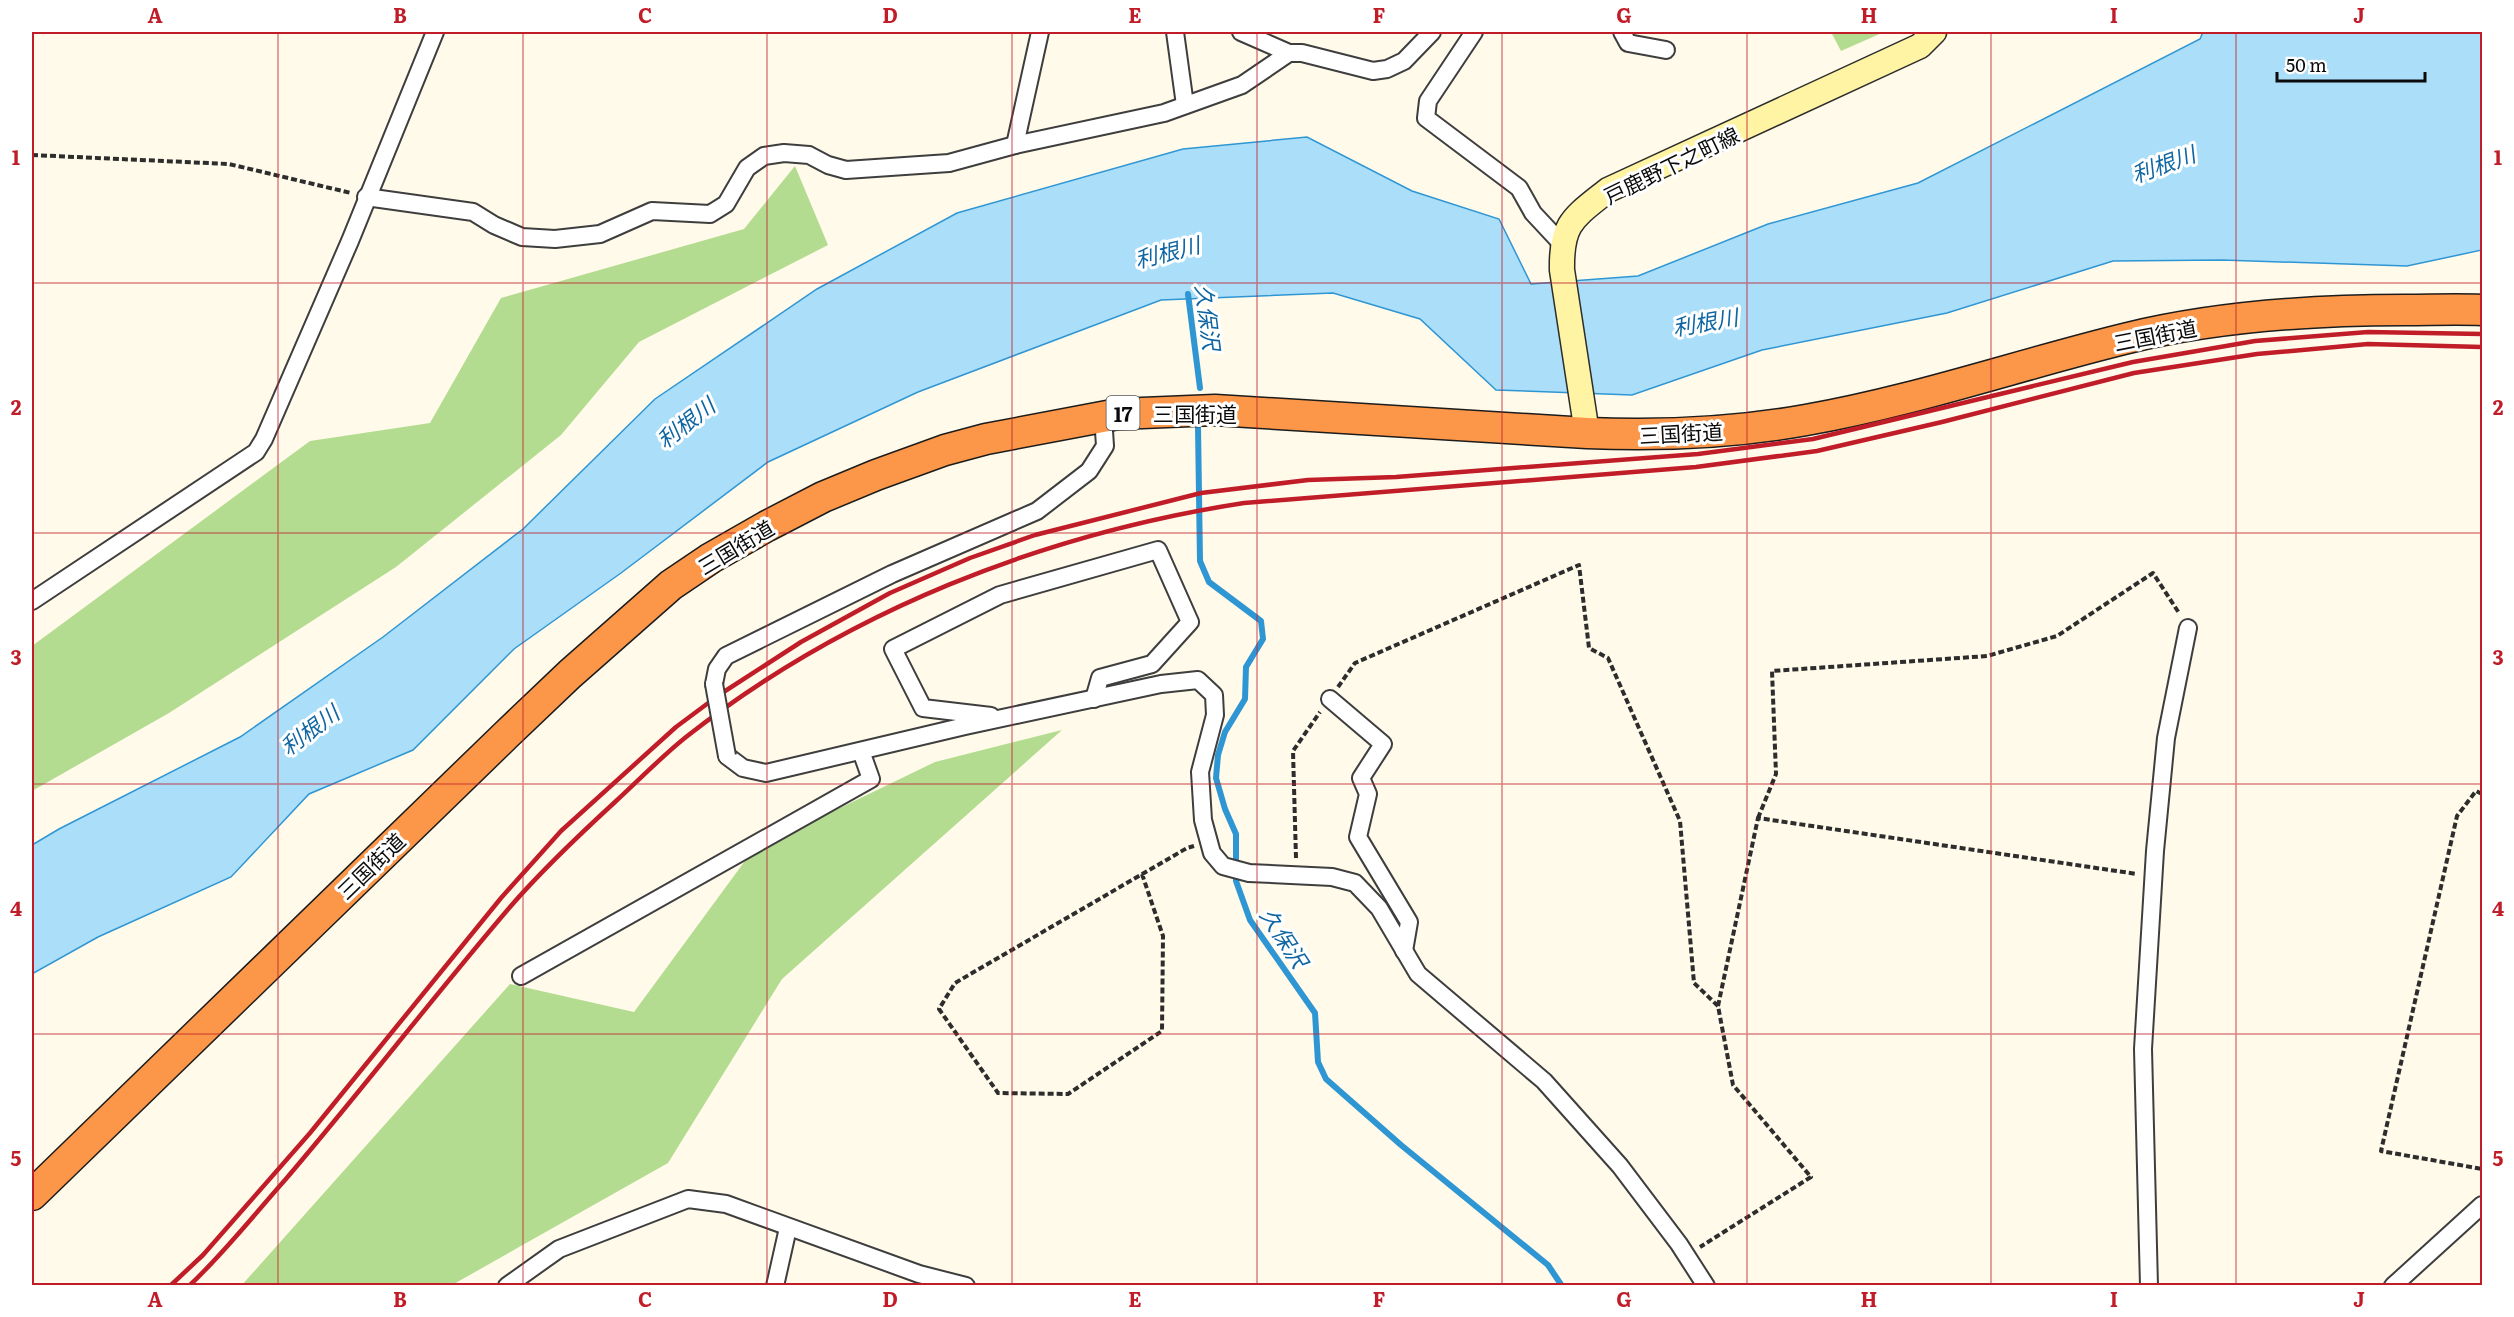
<svg xmlns="http://www.w3.org/2000/svg" width="2514" height="1317" font-family="Literata,'Noto Sans JP',serif">
<style>
.forest{fill:#b4dc90}
.water{fill:#abdef9;stroke:#2f96d4;stroke-width:1.5}
.lines{fill:none;stroke-linecap:round;stroke-linejoin:round}
.stream{stroke:#2f96d4;stroke-width:6}
.street-casing{stroke:#3e3e3e;stroke-width:20}
.secondary-casing{stroke:#2d2d2d;stroke-width:27}
.highway-casing{stroke:#1c1c1c;stroke-width:33}
.path{stroke:#2d2d2d;stroke-width:4;stroke-dasharray:6 3;stroke-linecap:butt}
.street{stroke:#fff;stroke-width:16}
.secondary{stroke:#fff3a4;stroke-width:24}
.highway{stroke:#fc974a;stroke-width:30}
.rail{stroke:#c11d29;stroke-width:4.5}
.street-bridge-casing{stroke:#3e3e3e;stroke-width:20;stroke-linecap:butt}
.street-bridge{stroke:#fff;stroke-width:16}
.grid{fill:none;stroke:#c11d29;stroke-width:1.5;stroke-opacity:0.55}
.labels{text-anchor:middle;dominant-baseline:central;stroke-width:6;stroke-linejoin:round;paint-order:stroke}
.shield{fill:#fff;stroke:#545454;stroke-width:1.5}
.shield-label{font-size:20px;font-weight:bold;fill:#0b0b0b}
.street-label{font-size:21px;fill:#0b0b0b;stroke:#fff}
.water-label{font-size:22px;font-style:italic;fill:#0f66a2;stroke:#fff}
.neatline{fill:none;stroke:#c11d29;stroke-width:2}
.grid-label{font-size:20px;text-anchor:middle;font-weight:bold;fill:#c11d29}
</style>
<rect width="100%" height="100%" fill="#fffae9"/>
<g class="forest">
<path d="M1831 32H1884L1841 51Z"/>
<path d="M795 166 828 245 639 342 561 435 396 567 169 713 32 791V646L310 441 430 423 501 298 744 229Z"/>
<path d="M1062 730 782 979 668 1163 452 1285 241 1286 510 984 634 1012 753 850 935 762Z"/>
</g>
<path class="water" d="M2203 32H2482V250L2407 266 2222 260 2113 261 1947 313 1762 350 1632 395 1496 390 1420 319 1333 293 1161 300 918 392 768 462 621 573 514 649 413 750 309 794 231 877 98 937 32 974V845L59 829 240 737 383 637 523 529 655 399 817 289 957 213 1183 149 1307 137 1412 191 1499 219 1531 284 1638 276 1768 224 1918 183 2200 39Z"/>
<g class="lines">
<g class="stream">
<path d="M1188 294 1200 388"/>
<path d="M1198 427 1200 561 1209 582 1261 621 1263 639 1246 667 1245 699 1225 732 1218 755 1216 778 1225 809 1236 834V881L1250 920 1315 1013 1318 1062 1326 1079 1401 1145 1548 1265 1562 1286"/>
</g>
<defs>
<g id="street">
<path d="M1175 32 1185 105"/>
<path d="M1241 32 1289 53"/>
<path d="M1474 32 1428 101 1426 118 1519 188 1533 213 1561 243"/>
<path d="M1622 32 1628 43 1666 50"/>
<path d="M1015 145 1040 32"/>
<path d="M366 197 473 212 494 225 522 237 555 239 600 234 652 211 710 214 726 204 747 168 764 156 784 153 809 155 828 165 846 170 949 163 1015 145 1164 113 1242 85 1289 53H1302L1373 71 1387 69 1404 61 1432 32"/>
<path d="M32 601 256 452 264 439 350 241 435 32"/>
<path d="M714 684 717 669 726 656 892 574 1037 511 1089 471 1105 446 1103 416"/>
<path d="M1330 699 1383 744 1361 778 1368 794 1358 837 1409 922 1404 951"/>
<path d="M991 716 923 708 893 649 1000 595 1158 550 1190 622 1152 664 1100 678 1094 699"/>
<path d="M727 756 743 768 766 773 965 726 1161 684 1198 680 1214 695 1215 715 1200 772 1203 820 1212 853 1223 866 1249 873 1332 877 1355 883 1379 908 1418 974 1544 1081 1620 1166 1679 1244 1706 1286"/>
<path d="M521 976 871 779 861 751"/>
<path d="M507 1286 559 1249 688 1199 726 1204 919 1274 966 1286"/>
<path d="M775 1286 788 1228"/>
<path d="M2149 1286 2143 1049 2155 851 2166 738 2188 628"/>
<path d="M2393 1286 2482 1205"/>
</g>
<path id="secondary" d="M1587 433 1562 270C1561 223 1573 218 1608 190L1920 46 1934 32"/>
<path id="highway" d="M32 1195 507 734 570 674 671 585 711 558 767 526 823 497 876 475 945 450 986 439 1118 414 1215 410 1587 433C1660 436 1734 433 1806 420 1915 401 2021 364 2128 338 2218 316 2313 310 2405 310 2431 310 2457 309 2482 310"/>
</defs>
<use href="#street" class="street-casing"/>
<use href="#secondary" class="secondary-casing"/>
<use href="#highway" class="highway-casing"/>
<g class="path">
<path d="M32 155 229 164 351 193"/>
<path d="M1338 687 1355 663 1579 565 1589 648 1608 658 1680 821 1694 983 1718 1006 1733 1085 1811 1177 1700 1247"/>
<path d="M2482 794 2476 791 2457 816 2381 1151 2482 1169"/>
<path d="M1758 818 1776 774 1772 671 1987 656 2057 636 2153 573 2179 613"/>
<path d="M1296 858 1293 751 1320 712"/>
<path d="M1142 874 1163 936 1162 1031 1068 1094 998 1093 939 1009 955 983 1187 848 1194 846"/>
<path d="M1718 1006 1758 818 2137 874"/>
</g>
<use href="#street" class="street"/>
<use href="#secondary" class="secondary"/>
<use href="#highway" class="highway"/>
<g class="rail">
<path d="M170 1286 203 1255 310 1133 501 898 561 831 676 727 719 695 801 642 890 593 970 558 1035 535 1201 493 1308 480 1396 477 1698 454 1813 439 2133 362 2255 341 2368 332 2482 334"/>
<path d="M189 1286C224 1253 253 1216 285 1180 362 1090 433 997 510 907 542 870 579 835 615 802 639 780 661 757 686 737 846 611 1043 534 1244 503L1696 467 1817 451 1942 422 2134 373 2257 354 2368 344 2482 347"/>
</g>
<defs>
<path id="street-bridge" d="M714 684 727 756"/>
</defs>
<use href="#street-bridge" class="street-bridge-casing"/>
<use href="#street-bridge" class="street-bridge"/>
</g>
<path class="grid" d="M278 32V1286M523 32V1286M767 32V1286M1012 32V1286M1257 32V1286M1502 32V1286M1747 32V1286M1991 32V1286M2236 32V1286M32 283H2482M32 533H2482M32 784H2482M32 1034H2482"/>
<g class="labels">
<rect class="shield" x="1106.5" y="396" width="33" height="34" rx="4.5"/>
<g class="shield-label">
<text x="1123" y="413">17</text>
</g>
<g class="street-label">
<text transform="translate(1671 164) rotate(-26)">戸鹿野下之町線</text>
<text transform="translate(2155 334) rotate(-11)">三国街道</text>
<text x="1195" y="412">三国街道</text>
<text transform="translate(1681 432) rotate(-3)">三国街道</text>
<text transform="translate(735 546) rotate(-31)">三国街道</text>
<text transform="translate(370 865) rotate(-44)">三国街道</text>
</g>
<g class="water-label">
<text transform="translate(2163 163) rotate(-20)">利根川</text>
<text transform="translate(1167 251) rotate(-14)">利根川</text>
<text transform="translate(1209 317) rotate(83)">久保沢</text>
<text transform="translate(1705 321) rotate(-10)">利根川</text>
<text transform="translate(685 422) rotate(-38)">利根川</text>
<text transform="translate(309 729) rotate(-37)">利根川</text>
<text transform="translate(1285 937) rotate(57)">久保沢</text>
</g>
</g>
<rect width="2514" height="1317" fill="none" stroke="#ffffff" stroke-width="66"/>
<path d="M2277 72v9h148v-9" fill="none" stroke="#0b0b0b" stroke-width="3"/>
<text x="2286" y="72" font-size="18" fill="#0b0b0b" stroke="#ffffff" stroke-width="4.5" paint-order="stroke">50 m</text>
<rect x="33" y="33" width="2448" height="1251" class="neatline"/>
<g class="grid-label">
<text x="155" y="23">A</text>
<text x="400" y="23">B</text>
<text x="645" y="23">C</text>
<text x="890" y="23">D</text>
<text x="1135" y="23">E</text>
<text x="1379" y="23">F</text>
<text x="1624" y="23">G</text>
<text x="1869" y="23">H</text>
<text x="2114" y="23">I</text>
<text x="2359" y="23">J</text>
<text x="16" y="165">1</text>
<text x="2498" y="165">1</text>
<text x="16" y="415">2</text>
<text x="2498" y="415">2</text>
<text x="16" y="665">3</text>
<text x="2498" y="665">3</text>
<text x="16" y="916">4</text>
<text x="2498" y="916">4</text>
<text x="16" y="1166">5</text>
<text x="2498" y="1166">5</text>
<text x="155" y="1307">A</text>
<text x="400" y="1307">B</text>
<text x="645" y="1307">C</text>
<text x="890" y="1307">D</text>
<text x="1135" y="1307">E</text>
<text x="1379" y="1307">F</text>
<text x="1624" y="1307">G</text>
<text x="1869" y="1307">H</text>
<text x="2114" y="1307">I</text>
<text x="2359" y="1307">J</text>
</g>
</svg>
